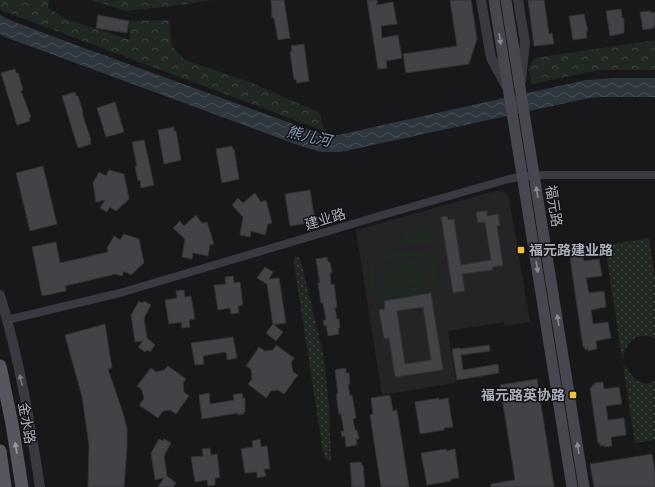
<svg xmlns="http://www.w3.org/2000/svg" width="655" height="487" font-family="'Public Sans','Noto Sans SC',sans-serif">
<style>
.built{fill:#242427}
.grass{fill:url(#grass-dots)}
.park{fill:url(#park-crowns)}
.garden{fill:#202821;fill-rule:evenodd}
.water{fill:url(#water-waves)}
.building{fill:#424347;stroke:#323236;fill-rule:evenodd}
.lines{fill:none;stroke-linecap:round;stroke-linejoin:round}
.minor{stroke:#39393f;stroke-width:8}
.tertiary{stroke:#39393f;stroke-width:10}
.secondary{stroke:#47484f;stroke-width:11}
.primary{stroke:#55565e;stroke-width:13}
.oneway{fill:#878a95}
.oneway2{fill:#777983}
.oneway3{fill:#999ca8}
.poi-dot{fill:#f0bf39;stroke:#131315;stroke-width:1.5}
.labels{text-anchor:middle;dominant-baseline:central;stroke-width:3;stroke-linejoin:round;paint-order:stroke}
.street-label{font-size:14px;fill:#aaaeba;stroke:#131315}
.poi-label{font-size:14px;font-weight:bold;fill:#aaaeba;stroke:#131315;text-anchor:start}
.water-label{font-size:15px;font-style:italic;fill:#8299b4;stroke:#131315}
</style>
<defs>
<pattern id="grass-dots" width="8" height="8" patternUnits="userSpaceOnUse"><rect width="8" height="8" fill="#202821"/><path d="M2 2h.1M6 6h.1" fill="none" stroke="#3e453f" stroke-width="1.8" stroke-linecap="round"/></pattern>
<pattern id="park-crowns" width="20" height="18" patternUnits="userSpaceOnUse"><rect width="20" height="18" fill="#202821"/><path d="M2 6a3 3 0 1 1 6 0M12 15a3 3 0 1 1 6 0" fill="none" stroke="#3e453f"/></pattern>
<pattern id="water-waves" width="16" height="10" patternUnits="userSpaceOnUse"><rect width="16" height="10" fill="#2e363e"/><path d="M0 5q4-4 8 0t8 0" fill="none" stroke="#4a5158"/></pattern>
</defs>
<rect width="100%" height="100%" fill="#18181a"/>
<path class="built" d="M495 191H501L505 192 509 197 530 322 505 326 504 322 448 331 456 383 382 395 356 230Z"/>
<g class="grass">
<path d="M649 238 655 277V339C651 336 648 336 643 336 630 336 626 348 622 359L605 245Z"/>
<path d="M295 256 299 257 302 266 323 353 329 406 331 460 330 462 326 459 323 452 294 264Z"/>
<path d="M623 365H625L635 380 646 384 655 381V440L635 443Z"/>
</g>
<g class="park">
<path d="M0 0H49L48 8 66 19 130 40 129 21 169 20 172 46 185 60 250 82 320 113 324 131 0 10Z"/>
<path d="M92 0H212L182 5 126 11Z"/>
<path d="M655 40V70H600L532 84 528 69 534 58Z"/>
</g>
<g class="garden">
<path d="M430 228 433 243 405 247 402 232Z"/>
<path d="M416 250C437 251 446 284 425 292 417 293 388 300 383 298 365 291 363 265 379 256 386 252 407 251 416 250ZM416 256C431 258 434 273 427 284L385 292C372 285 370 270 382 261Z"/>
<path d="M421 258 425 284 385 291 380 265Z"/>
</g>
<path class="water" d="M0 15 12 21 76 45 304 128 324 135H338L586 80 614 78H655V97H602L589 98 341 152H320L298 145 5 37 0 34Z"/>
<g class="building">
<path d="M271 0H284L290 38 278 40 274 18H272Z"/>
<path d="M367 0H377V5L393 2 397 24 381 26 382 38 398 35 402 58 386 61 387 68 378 69Z"/>
<path d="M450 0H471L477 39 469 64 406 73 403 54 457 46Z"/>
<path d="M528 0H544L549 34 552 33 554 44 534 46Z"/>
<path d="M621 9 622 18H624V33L610 36 606 11Z"/>
<path d="M651 11V13L655 12V26H653L654 28 643 30 640 12Z"/>
<path d="M584 14 588 31H586L587 38 573 40 569 16Z"/>
<path d="M98 15 129 21 127 33 96 28Z"/>
<path d="M304 44 309 81 297 83 296 79 294 80 290 52 292 51 291 46Z"/>
<path d="M15 69 16 73H18L23 90 21 91 31 117 29 118 30 121 17 125 1 73Z"/>
<path d="M75 92 76 96H78L83 112 82 113 91 140H90L91 144 78 148 62 96Z"/>
<path d="M115 102 124 132 106 137 97 108Z"/>
<path d="M174 127V131H176L181 160 164 164 158 130Z"/>
<path d="M144 140 154 185 141 188 140 180 138 181 135 166H137L132 142Z"/>
<path d="M232 146 233 149H234L239 179 222 183 216 149Z"/>
<path d="M43 166 57 224 30 231 16 173Z"/>
<path d="M109 170 124 174 129 199 116 211 110 207 107 212 100 208 105 200 96 202 93 183 99 172 106 176Z"/>
<path d="M310 190 315 222 290 226 285 194Z"/>
<path d="M255 193 261 202 266 200 272 223 268 224 265 235 251 231 250 237 240 235 243 217 232 205 238 198 243 203Z"/>
<path d="M487 211V216L498 214 500 226H497L503 265 492 267 493 270 462 274 465 291 453 293 441 217 447 216 448 220 454 219 461 265 491 260 485 222 478 223 476 212Z"/>
<path d="M196 215 202 223 207 222 214 244 210 245 208 256 193 253 192 259 182 257 185 239 173 228 180 221 184 226Z"/>
<path d="M124 234 139 239 144 263 131 275 124 271 122 276 116 274 65 286 66 291 42 296 32 247 56 242 60 263 108 252 107 248 114 236 120 240Z"/>
<path d="M582 251 584 261 599 259 602 276 586 278 589 293 604 291 606 307 591 310 593 324 608 322 611 338 596 341 597 349 588 351V349L585 350V347H583L570 258H571V254H574V253Z"/>
<path d="M327 257 328 262H330L332 273H330L331 285 334 284 337 307 335 308 337 319H339L340 328H338L339 334 328 336 326 325 324 326 323 320H326L323 303H321L318 283H320L316 259Z"/>
<path d="M265 267 273 272 269 279 279 278 286 323 273 325 267 284 257 278Z"/>
<path d="M233 276 234 283 240 282 243 305 238 306 239 313 231 314 230 308 218 310 214 285 226 284 225 277Z"/>
<path d="M184 290 185 297 191 296 195 319 189 320 190 327 182 328 181 322 169 324 165 300 177 298 176 291Z"/>
<path d="M431 293 443 370 395 377 389 338 384 339 379 310 385 309 384 301ZM423 307 431 360 405 364 397 311Z"/>
<path d="M139 301 142 303 144 301 151 305 144 318 147 338 155 345 150 352 147 350 145 352 138 347 143 341 135 342 131 315Z"/>
<path d="M105 324 112 368 108 369 123 413 127 428V447L124 487H88L89 445 82 397 65 335Z"/>
<path d="M273 324 283 332 276 341 266 333Z"/>
<path d="M233 337 237 358 227 360 226 352 203 356 204 364 195 365 191 343Z"/>
<path d="M276 345 294 358 291 363 293 372 298 375 284 394 278 390 271 391 266 398 248 384 252 379 251 369 246 366 259 347 265 351 273 350Z"/>
<path d="M489 345 490 351 461 355 463 370 498 364 499 373 457 380 452 349 460 348V349Z"/>
<path d="M168 366 186 379 183 383 184 392 189 396 176 414 170 410 163 411 158 418 139 405 144 399 142 390 137 386 151 368 156 372 164 370Z"/>
<path d="M346 368V373H349L350 384H348L350 396 352 395 356 418 353 419 355 430H357L359 439H356L357 445 346 447 345 436 342 437 341 431H344L341 414H339L336 394H338L335 370Z"/>
<path d="M537 379 554 487H491V484L515 480 500 385Z"/>
<path d="M603 382 604 389 619 387 622 404 606 406 608 420 624 418 626 435 611 437 612 446 604 447V445L600 446V443H598L590 388 592 387V385H595L594 383Z"/>
<path d="M209 393 210 404 234 400 233 395 242 393 243 398H245V412L243 413 244 414 238 415V413L202 419 199 395Z"/>
<path d="M390 395 393 411 397 410 409 487H381L370 415 373 414 371 398Z"/>
<path d="M439 398V400L448 398 453 427 444 428V430L420 434 415 402Z"/>
<path d="M159 439 163 441 164 439 171 443 164 456 167 476 176 483 173 487H158L164 478 155 480 151 453Z"/>
<path d="M260 439 261 447 267 446 270 469H264L266 476 257 478V472L245 473 241 449 253 447 252 441Z"/>
<path d="M210 448 211 455 217 454 220 477 215 478V485L208 486 207 480 195 482 191 457 203 456 202 449Z"/>
<path d="M446 449V451L455 449 459 478 451 479V481L427 485 421 453Z"/>
<path d="M652 454 655 472V487H594L590 464Z"/>
<path d="M361 462 362 465H363L365 487H352L350 463Z"/>
</g>
<g class="lines">
<path class="minor" d="M7 320 120 293 386 214 509 179 534 175H655"/>
<g class="tertiary">
<path d="M481 0 491 58 507 87"/>
<path d="M518 0 525 42 521 81"/>
<path d="M0 295C19 358 30 422 40 487"/>
</g>
<g class="secondary">
<path d="M494 0 572 487"/>
<path d="M506 0 584 487"/>
</g>
<g class="primary">
<path d="M0 366 12 424 22 487"/>
<path d="M0 451 5 487"/>
</g>
</g>
<defs><path id="oneway-solid" d="M-6-.8H1V-3.2L6.5 0L1 3.2V.8H-6Z"/></defs>
<g class="oneway">
<use href="#oneway-solid" transform="translate(500 39) rotate(81)"/>
<use href="#oneway-solid" transform="translate(537 192) rotate(-99)"/>
<use href="#oneway-solid" transform="translate(537 267) rotate(81)"/>
<use href="#oneway-solid" transform="translate(558 320) rotate(-99)"/>
<use href="#oneway-solid" transform="translate(578 448) rotate(-99)"/>
</g>
<use class="oneway2" href="#oneway-solid" transform="translate(21 380) rotate(-103)"/>
<use class="oneway3" href="#oneway-solid" transform="translate(16 448) rotate(-99)"/>
<g class="poi-dot">
<rect x="517" y="246" width="8" height="8" rx="2"/>
<rect x="569" y="391" width="8" height="8" rx="2"/>
</g>
<g class="labels">
<g class="street-label">
<text transform="translate(554 206) rotate(81)">福元路</text>
<text transform="translate(325 219) rotate(-17)">建业路</text>
<text transform="translate(27 423) rotate(80)">金水路</text>
</g>
<g class="poi-label">
<text x="529" y="250">福元路建业路</text>
<text x="565" y="395" text-anchor="end">福元路英协路</text>
</g>
<g class="water-label">
<text transform="translate(309 136) rotate(13)">熊儿河</text>
</g>
</g>
</svg>
